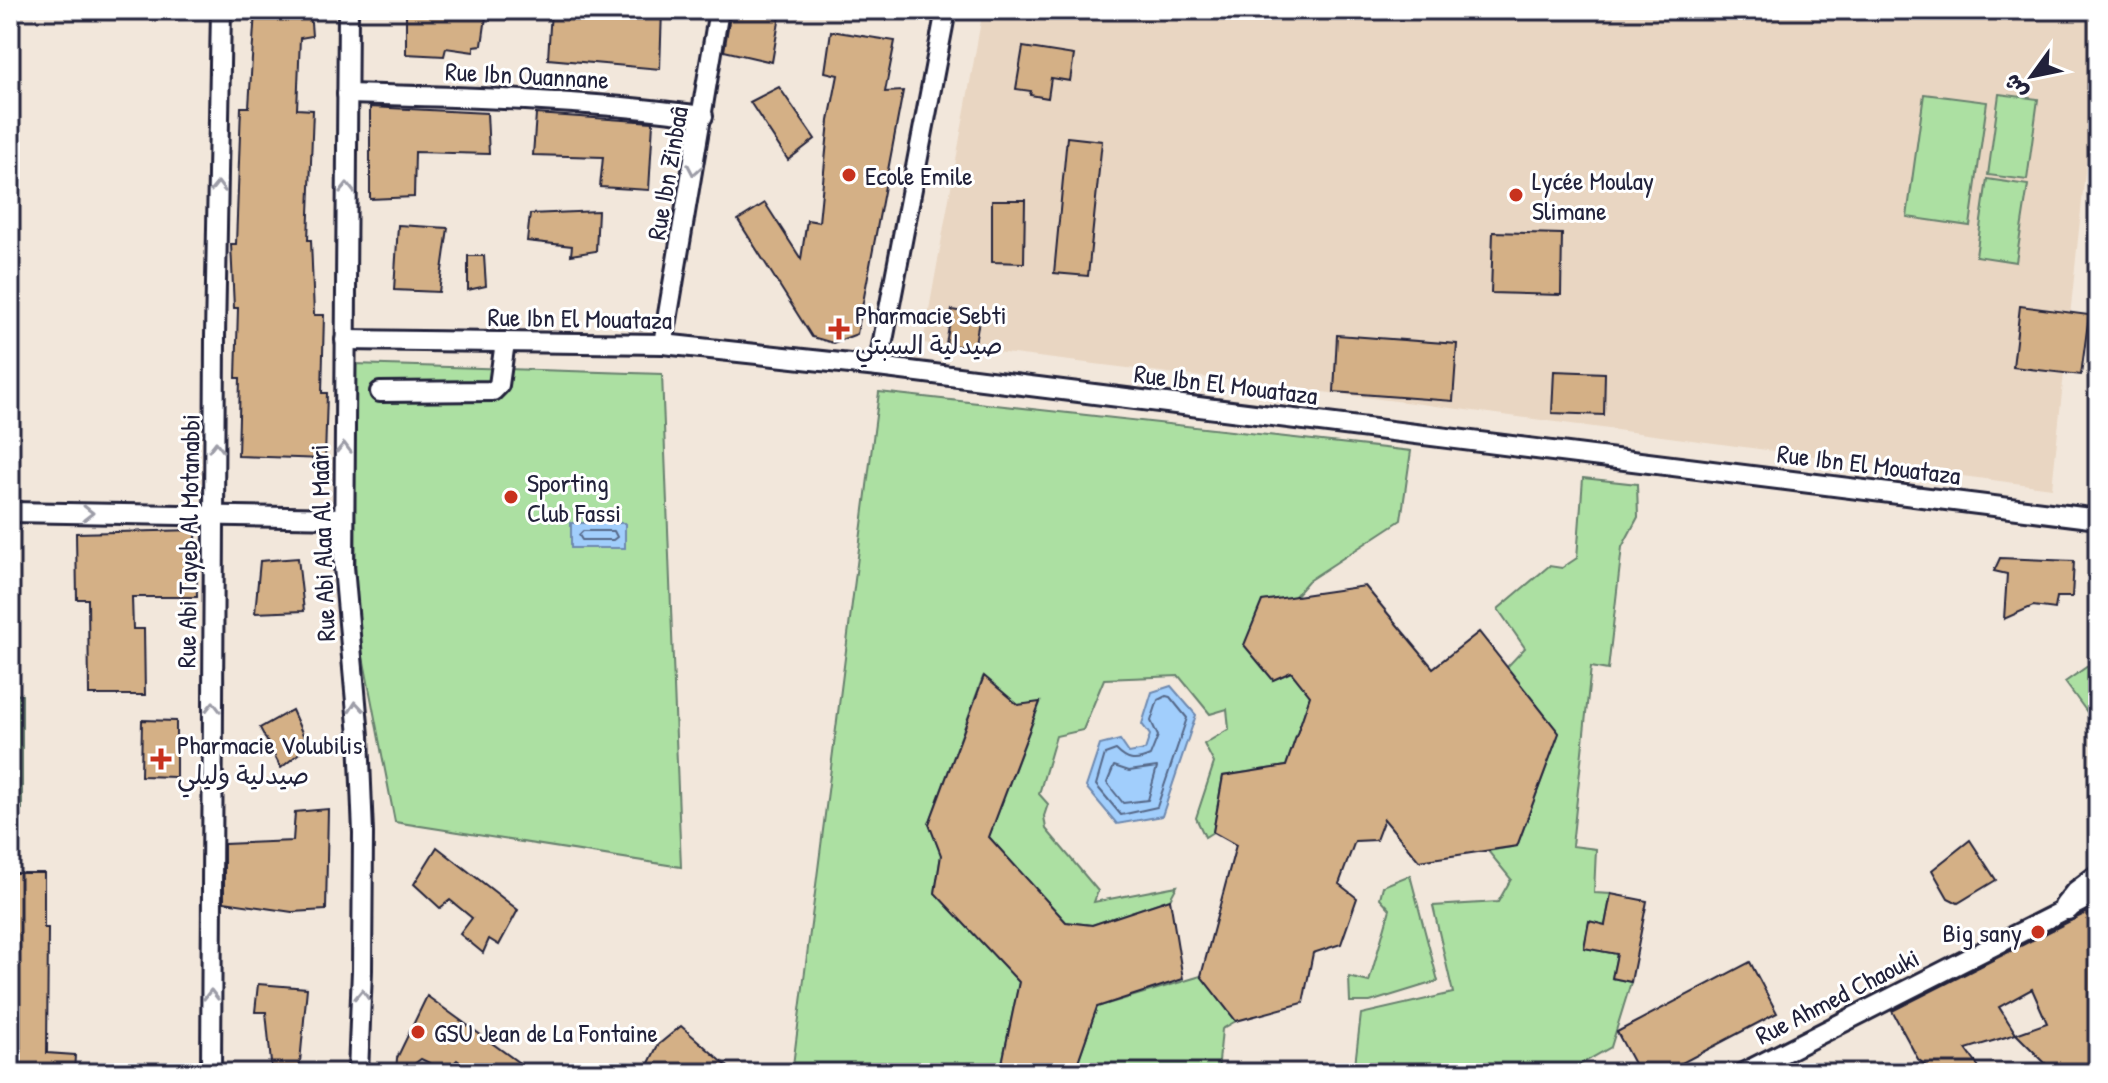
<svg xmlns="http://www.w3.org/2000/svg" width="2108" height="1083" font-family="'Patrick Hand','Playpen Sans Arabic',sans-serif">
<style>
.built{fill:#e9d6c2}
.green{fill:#ace0a2;stroke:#67816e;stroke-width:2}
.water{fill:#a1cefc;stroke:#6e89af;stroke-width:2}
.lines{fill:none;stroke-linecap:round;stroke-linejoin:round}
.shore{stroke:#556788;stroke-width:2}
.building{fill:#d4b086;stroke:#22223b;stroke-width:2;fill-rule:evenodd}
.street-casing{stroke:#22223b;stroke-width:24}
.secondary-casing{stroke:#22223b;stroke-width:30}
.street{stroke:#fff;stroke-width:18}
.secondary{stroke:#fff;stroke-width:24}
.oneway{stroke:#9c9ca7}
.poi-dot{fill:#c8321e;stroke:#fff;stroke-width:3}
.labels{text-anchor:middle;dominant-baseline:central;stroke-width:6;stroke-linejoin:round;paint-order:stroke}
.street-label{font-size:26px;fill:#22223b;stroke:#fff}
.poi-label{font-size:26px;fill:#22223b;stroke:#fff;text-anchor:start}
</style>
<rect width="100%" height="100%" fill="#f2e7db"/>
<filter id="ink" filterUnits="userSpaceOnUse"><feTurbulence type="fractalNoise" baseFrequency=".0125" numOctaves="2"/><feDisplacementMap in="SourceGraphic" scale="16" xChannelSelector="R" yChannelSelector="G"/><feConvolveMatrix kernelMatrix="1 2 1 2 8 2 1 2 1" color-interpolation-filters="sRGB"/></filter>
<g filter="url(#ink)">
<path class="built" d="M983 10H2098V48L2052 488 1421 404 923 343Z"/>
<g class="green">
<path d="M1924 94 1987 102 1970 226 1907 217Z"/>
<path d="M1999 94 2038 99 2027 180 1988 175Z"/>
<path d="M1987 179 2028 185 2016 262 1976 256Z"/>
<path d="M354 364 662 374 681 867 395 822 356 620Z"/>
<path d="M879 392 1411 451 1401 520 1308 581 1294 597 1273 680 1291 672 1310 696 1286 766 1223 776 1213 832 1205 837 1196 818 1214 763 1204 744 1229 729 1227 709 1210 714 1179 676 1104 679 1083 730 1056 736 1039 794 1048 804 1044 816 1046 829 1098 891 1094 902 1177 886 1170 899 1092 925 1066 922 989 837 1040 703 1018 705 983 677 929 824 941 855 935 893 1019 982 1000 1073H792Z"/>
<path d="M1583 478 1637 484 1638 517 1622 547 1608 670 1591 667 1572 846 1596 849 1594 893 1611 894 1605 925 1589 922 1584 948 1617 954 1612 978 1631 982 1611 1047 1569 1071 1570 1073H1354L1361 1014 1453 993 1433 906 1498 902 1511 879 1488 851 1517 846 1559 733 1507 667 1525 648 1498 609 1549 566 1562 568 1577 558Z"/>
<path d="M2098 659V721L2095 723 2065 682Z"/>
<path d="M10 694 22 695V809L10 808Z"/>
<path d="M1410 875 1438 981 1370 1002H1350L1349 977 1369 982 1390 909 1380 898 1383 886Z"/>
<path d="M1201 976 1236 1021 1222 1029 1218 1073H1074L1097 1007Z"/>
</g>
<g class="water">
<rect x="571" y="523" width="54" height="25"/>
<path d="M1171 686 1196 715 1162 816 1117 824 1086 787 1100 745 1120 740 1129 753 1145 750 1150 735 1142 724 1152 692Z"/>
</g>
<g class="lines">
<g class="shore">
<path d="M583 531H614L617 537 613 540H582L579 535Z"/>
<path d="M1166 696 1170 697 1187 718 1157 807 1121 815 1096 785 1105 754 1116 750C1127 761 1134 763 1150 756L1158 736 1151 721 1158 700Z"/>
<path d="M1114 766 1129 771 1157 767 1148 800 1123 803 1107 783Z"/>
</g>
</g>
<g class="building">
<path d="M255 10H310L312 36 300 38 297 109 313 110 308 240H311L314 315H324L322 393H327L325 459 238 456 240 378H236L238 308H234L231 244H236L241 107H249Z"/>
<path d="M406 10H487L482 45 474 46V52L446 48 444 56 406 54Z"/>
<path d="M551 10H662L660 69 548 59Z"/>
<path d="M731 10H781L772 62 724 51Z"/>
<path d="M831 31 895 41 885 92 903 91 857 334 833 343 812 337 738 220 765 203 801 259 807 220 819 222 829 121 838 75 825 72Z"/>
<path d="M1023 47 1074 55 1070 81 1051 78 1048 98 1030 95 1031 91 1016 89Z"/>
<path d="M779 87 815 139 788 160 750 102Z"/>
<path d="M370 107 487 113 489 154 415 152 414 197 370 199Z"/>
<path d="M536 114 653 122 649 190 600 187 603 157 533 155Z"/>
<path d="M1067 137 1102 141 1088 276 1054 273Z"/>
<path d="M992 200H1025L1024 263 992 262Z"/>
<path d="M598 211 596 251 571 255 572 246 527 241 530 214Z"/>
<path d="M398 225 448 228 439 292 394 290Z"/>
<path d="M1493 232 1562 234 1561 295 1491 293Z"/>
<path d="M468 256H484L486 286 468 290Z"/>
<path d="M2020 306 2089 315 2081 375 2013 367Z"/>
<path d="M952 310 980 315 974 349 946 344Z"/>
<path d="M1337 335 1457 344 1453 401 1334 392Z"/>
<path d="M1554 371 1605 373 1604 415 1552 413Z"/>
<path d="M196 530 197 597H132L133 629H144L145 695H89L88 599H77L76 533Z"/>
<path d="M298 558 304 611 255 613 260 561Z"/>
<path d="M2000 558 2074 561 2072 597H2057L2055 609 2033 606 2004 619 2007 574 1994 571Z"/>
<path d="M1365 586 1433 668 1479 632 1559 733 1517 846 1419 861 1384 819 1376 840 1355 841 1339 884 1357 898 1341 944 1313 953 1303 1003 1236 1021 1201 976 1236 845 1213 832 1223 776 1286 766 1310 696 1291 672 1273 680 1244 645 1262 601Z"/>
<path d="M984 676 1018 705 1040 702 989 837 1066 922 1092 925 1170 899 1183 979 1097 1007 1074 1073H1000L1019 982 935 893 941 855 929 824Z"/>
<path d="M292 710 308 746 281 768 260 728Z"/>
<path d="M142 720 176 721V777L141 776Z"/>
<path d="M328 809 326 910 292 912 224 902V844L293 841 295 812Z"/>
<path d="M1970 840 1996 880 1958 903 1948 898 1932 870Z"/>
<path d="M437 847 518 910 499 945 489 939 483 953 460 934 472 918 450 900 440 908 414 884Z"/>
<path d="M10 873H44V928H48L47 1053 75 1055 74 1073H10Z"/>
<path d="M1611 894 1647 901 1631 982 1612 978 1617 954 1584 948 1589 921 1605 925Z"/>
<path d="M2086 913 2098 917V1073H2055L2016 1034 1966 1049 1983 1073H1934L1918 1059 1892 1011ZM2032 989 2047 1023 2016 1034 1999 1007Z"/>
<path d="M1750 962 1777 1013 1663 1073H1639L1617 1032Z"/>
<path d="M258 984 307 988 299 1073H272L266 1012H255Z"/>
<path d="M427 996 533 1073H475L457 1060 446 1071 421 1059 402 1073H396L397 1058Z"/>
<path d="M681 1026 735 1073H691L682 1065 676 1073H644L658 1045Z"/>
</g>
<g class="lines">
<defs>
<g id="street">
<path d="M348 10 344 567 359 736 363 833 362 970 358 1073"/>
<path d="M347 94C467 97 585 100 703 116"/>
<path d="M345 340 663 344 878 367 2098 519"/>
<path d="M663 344 719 10"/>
<path d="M878 367 946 10"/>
<path d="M380 392 493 391 499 385 505 342"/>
<path d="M10 512 343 518"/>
<path d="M211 1073 215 337 221 10"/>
<path d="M1743 1073 2098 893"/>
</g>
<path id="secondary" d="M2067 907 2078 893 2098 878"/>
</defs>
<use href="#street" class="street-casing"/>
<use href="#secondary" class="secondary-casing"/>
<use href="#street" class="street"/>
<use href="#secondary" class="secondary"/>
</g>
<defs><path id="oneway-chevron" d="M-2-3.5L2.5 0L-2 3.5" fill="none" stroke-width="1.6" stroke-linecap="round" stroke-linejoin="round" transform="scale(2)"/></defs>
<g class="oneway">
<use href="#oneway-chevron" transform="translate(694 170) rotate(100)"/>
<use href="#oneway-chevron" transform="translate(218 187) rotate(-89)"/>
<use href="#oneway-chevron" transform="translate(347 188) rotate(-90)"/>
<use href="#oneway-chevron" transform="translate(216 447) rotate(-90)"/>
<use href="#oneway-chevron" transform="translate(344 448) rotate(-89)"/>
<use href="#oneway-chevron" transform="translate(88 513) rotate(1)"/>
<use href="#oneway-chevron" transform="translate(213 707) rotate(-89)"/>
<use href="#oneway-chevron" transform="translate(356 707) rotate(-95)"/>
<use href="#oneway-chevron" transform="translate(211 995) rotate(-90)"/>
<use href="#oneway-chevron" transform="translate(362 995) rotate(-88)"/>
</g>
</g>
<g class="poi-dot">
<circle cx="849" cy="175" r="8"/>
<circle cx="1516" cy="195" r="8"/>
<path d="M835 317h8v8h8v8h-8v8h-8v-8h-8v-8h8z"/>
<circle cx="511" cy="497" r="8"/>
<path d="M157 747h8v8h8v8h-8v8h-8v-8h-8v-8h8z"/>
<circle cx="2038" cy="932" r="8"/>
<circle cx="418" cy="1032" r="8"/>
</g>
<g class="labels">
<g class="street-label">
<text transform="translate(527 75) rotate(3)">Rue Ibn Ouannane</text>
<text transform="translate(667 173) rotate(-80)">Rue Ibn Zinbaâ</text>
<text transform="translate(580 318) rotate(1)">Rue Ibn El Mouataza</text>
<text transform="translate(1226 384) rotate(7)">Rue Ibn El Mouataza</text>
<text transform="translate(1869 464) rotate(7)">Rue Ibn El Mouataza</text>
<text transform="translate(188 541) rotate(-89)">Rue Abi Tayeb Al Motanabbi</text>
<text transform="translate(322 543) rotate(-92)">Rue Abi Alaa Al Maâri</text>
<text transform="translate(1837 996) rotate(-27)">Rue Ahmed Chaouki</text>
</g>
<g class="poi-label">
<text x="865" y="175">Ecole Emile</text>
<text x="1532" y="180">Lycée Moulay<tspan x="1532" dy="30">Slimane</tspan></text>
<text x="855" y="314">Pharmacie Sebti<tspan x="855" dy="30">صيدلية السبتي</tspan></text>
<text x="527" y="482">Sporting<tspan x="527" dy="30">Club Fassi</tspan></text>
<text x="177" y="744">Pharmacie Volubilis<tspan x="177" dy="30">صيدلية وليلي</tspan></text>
<text x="2022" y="932" text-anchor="end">Big sany</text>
<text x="434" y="1032">GSU Jean de La Fontaine</text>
</g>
</g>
<rect width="2108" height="1083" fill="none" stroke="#fff" stroke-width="40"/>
<rect x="20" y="20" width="2068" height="1043" fill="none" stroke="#22223b" stroke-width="3" filter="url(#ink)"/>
<g transform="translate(2032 76) rotate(237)" stroke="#ffffff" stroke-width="6" paint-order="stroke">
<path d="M0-6L14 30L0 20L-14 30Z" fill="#22223b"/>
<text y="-12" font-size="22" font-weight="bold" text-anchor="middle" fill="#22223b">ش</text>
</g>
</svg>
